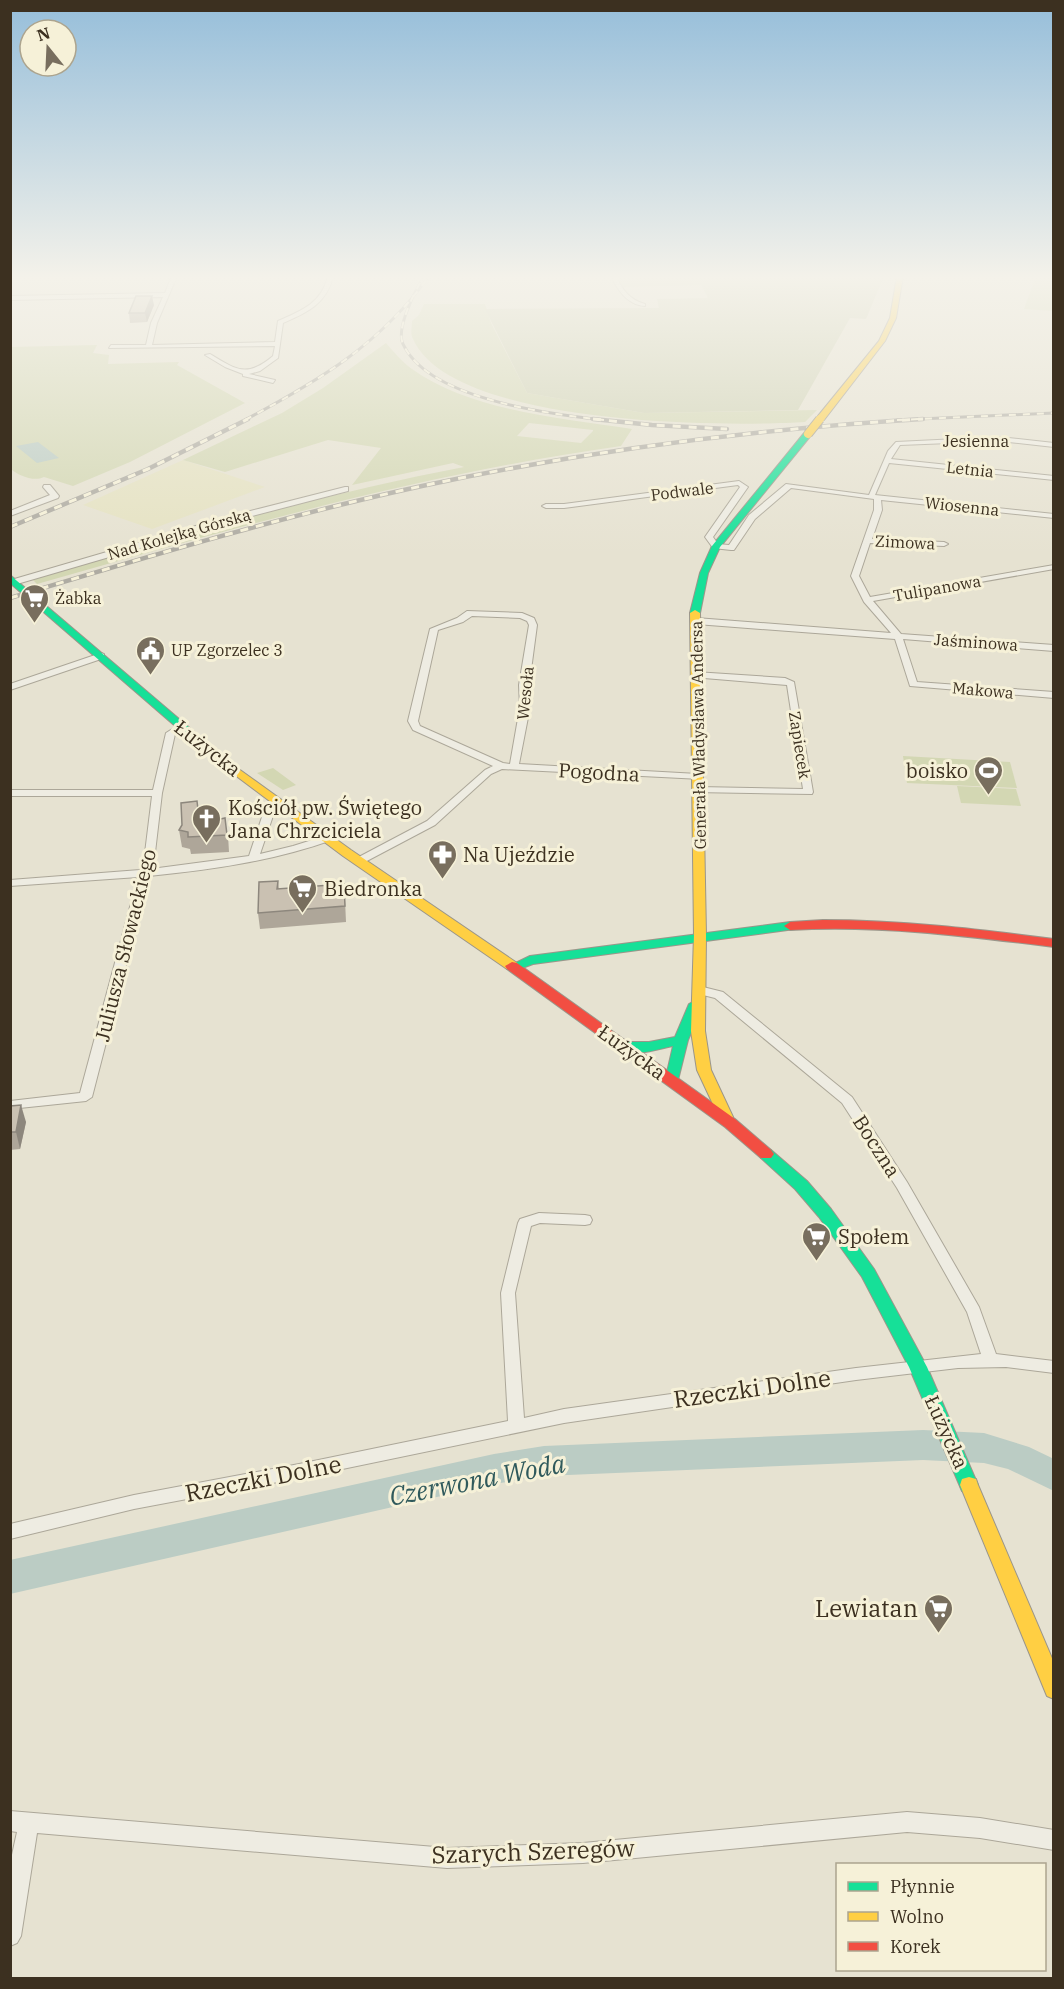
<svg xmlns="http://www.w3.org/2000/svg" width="1064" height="1989" font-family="'IBM Plex Serif',serif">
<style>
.farmland{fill:#e5e2c2}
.green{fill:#d3d7b3;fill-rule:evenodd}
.cemetery{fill:#ced1b3}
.water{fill:#bbccc4}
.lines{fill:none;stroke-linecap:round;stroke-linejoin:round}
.river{fill:#bbccc4;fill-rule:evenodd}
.street-casing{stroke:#aca799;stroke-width:2}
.fast-casing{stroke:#9b968a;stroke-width:2}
.slow-casing{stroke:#9b968a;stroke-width:2}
.jam-casing{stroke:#9b968a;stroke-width:2}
.street{fill:#eeece2;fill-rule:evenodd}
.fast{fill:#16e098;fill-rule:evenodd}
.slow{fill:#ffcf43;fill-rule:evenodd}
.jam{fill:#f24e42;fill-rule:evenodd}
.rail-far1-casing{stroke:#aeaba2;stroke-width:3}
.rail-casing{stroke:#aeaba2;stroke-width:4.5}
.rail-far1{stroke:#f6f1d8;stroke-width:2;stroke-dasharray:7;stroke-linecap:butt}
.rail{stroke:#f6f1d8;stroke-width:3;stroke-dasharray:8;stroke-linecap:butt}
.slow-bridge-far1-casing{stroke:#9b968a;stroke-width:8;stroke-linecap:butt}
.slow-bridge-casing{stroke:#9b968a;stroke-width:10;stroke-linecap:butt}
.slow-bridge-far1{stroke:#ffcf43;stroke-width:7}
.slow-bridge{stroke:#ffcf43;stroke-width:8}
.wall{fill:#aea699}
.shaded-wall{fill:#8d877d}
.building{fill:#cac1b2;stroke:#8d877d;stroke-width:1.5}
.labels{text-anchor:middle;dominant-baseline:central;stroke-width:6;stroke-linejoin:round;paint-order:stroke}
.far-street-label{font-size:16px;fill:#3c3020;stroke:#f6f1d8}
.far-poi-label{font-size:16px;fill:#3c3020;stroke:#f6f1d8;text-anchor:start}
.street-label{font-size:20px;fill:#3c3020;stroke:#f6f1d8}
.poi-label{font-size:20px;fill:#3c3020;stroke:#f6f1d8;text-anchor:start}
.near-street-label{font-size:24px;fill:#3c3020;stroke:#f6f1d8}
.near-poi-label{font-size:24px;fill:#3c3020;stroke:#f6f1d8;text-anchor:end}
.near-water-label{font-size:26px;font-style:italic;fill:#305a5c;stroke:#f6f1d8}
</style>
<rect width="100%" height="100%" fill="#e6e2d1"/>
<path class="farmland" d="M183 460 265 487 152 529 83 505Z"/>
<g class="green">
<path d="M1036 276H1053V311L1024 309Z"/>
<path d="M424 304H485L491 323 527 393 644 413 817 410 805 422C722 427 452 426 413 339 410 334 412 326 412 321L419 315Z"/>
<path d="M386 343C394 352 402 362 412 369 470 411 562 418 632 429L621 446C422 474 229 529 37 584L33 580C175 536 318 495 464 467L453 463 352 485 381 448 328 440 225 472 183 460 282 413 323 388ZM529 423 593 430V431L581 443 517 436Z"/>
<path d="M97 345 93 353 109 355 108 364 179 362 177 365 245 403 130 462 73 486 44 477C34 482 19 476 11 469L10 347Z"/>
<path d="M903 756 1010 762 1017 788 907 783Z"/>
<path d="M273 768 296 785 283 790 257 773Z"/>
<path d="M957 786 1016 789 1021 806 961 803Z"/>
</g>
<path class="cemetery" d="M616 276H884L866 319 850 318 798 410 644 413 527 393 485 309 659 308 657 299 708 298 701 285 621 287Z"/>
<path class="water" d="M38 442 59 458 37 463 16 446Z"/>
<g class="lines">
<path class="river" d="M923 1430 984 1433 1029 1447 1054 1459V1491L1008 1469 984 1463 923 1460 544 1476 494 1484 10 1594V1560L494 1454 544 1446Z"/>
<defs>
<g id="street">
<path d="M172 276H177L157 323 152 345 275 342 278 321C301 311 322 303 328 276H333C327 304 306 313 283 323L278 358 260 371 249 374 275 380 273 383 243 376V374L225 367 205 355 210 354C236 370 247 378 273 356L275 346 109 348 111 345H146L151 323 163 297 10 300V296L165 293Z"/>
<path d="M611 276H616C622 290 630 300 645 304V306C628 305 618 291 611 276Z"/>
<path d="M999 437 1054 443V447L999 441 900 445 891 459 1054 476V480L889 463 875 495 1054 514V518L881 500 882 510 872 539 944 542 948 544 944 546 870 543 859 576 870 597 1054 565V569L873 601 901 634 1054 645V651L903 639 917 682 1054 692V698L910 686 895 639 696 624 692 621 696 618 891 633 864 602 851 576 874 510V499L791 488 755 519 734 550H731L713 548 705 537 740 487 738 485 564 508H546L542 506 546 504H564L739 481 748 487 713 537 718 544 729 545 749 515 786 484 869 495 888 451 896 442Z"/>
<path d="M44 485H50L59 496 58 498 10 516V511L50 495 43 487Z"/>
<path d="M345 487H348V491L229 522 17 584 10 583 11 580 223 518Z"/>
<path d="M467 611 522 613 534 618 537 625 529 685 530 707 519 764 698 774 701 775V779L502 769 491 774 435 825 363 863H355L354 861 355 859 427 821 485 770 493 766 413 730 408 721 430 629 457 618ZM472 616 520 618 527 621 529 625 519 685 520 707 510 764 503 763 420 726 418 721 438 630 463 622Z"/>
<path d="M101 653 104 654V658L10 690V684Z"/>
<path d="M695 672 785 678 794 682 813 792 812 794 694 792 693 790 698 787 803 789 787 685 692 677V673Z"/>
<path d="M180 724 185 727 175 734 162 793 154 861 151 869 249 856 265 808 279 801 284 804 275 810 260 854 293 846 328 835 333 838 332 840C273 861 211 870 149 876L92 1097 86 1101 10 1109V1101L80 1093 138 877 10 886V880L140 870 144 861 152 796H10V790H153L166 733Z"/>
<path d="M699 986 723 992 852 1097 907 1182 979 1307 996 1354 1054 1361V1373L1006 1367 958 1368 856 1380 564 1423 299 1478 134 1509 10 1539V1524L134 1495 299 1464 508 1421 501 1293 518 1223 520 1219 539 1213 585 1215 590 1216 592 1220 590 1224 585 1225 540 1223 531 1226 515 1293 524 1418 564 1409 856 1368 981 1354 967 1312 897 1188 842 1103 715 998 695 993 693 990Z"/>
<path d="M10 1811 447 1848 583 1843 907 1812 980 1818 1054 1830V1850L980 1838 907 1832 583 1863 447 1868 37 1833 21 1936 17 1943 10 1946V1864L17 1832 10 1831Z"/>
</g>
<g id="fast">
<path d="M805 432 812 434 720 547 708 573 700 613 692 615 690 613 700 573 712 546Z"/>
<path d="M10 575 219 753V757H211L10 583Z"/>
<path d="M790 922 796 926 795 929 533 964 514 971 507 967 530 956Z"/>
<path d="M696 1000 703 1004 688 1040 677 1084H667L665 1081 673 1046C658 1049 630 1059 619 1047L626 1042H649L675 1037 689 1004Z"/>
<path d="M766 1149 771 1150 807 1181 831 1209 874 1269 927 1367 978 1485 976 1491 969 1493 962 1491 909 1367 862 1277 819 1217 795 1189 761 1158 758 1154 761 1150Z"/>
</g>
<g id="slow">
<path d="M897 276H903L896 318 885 341 824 420H818V416L879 341 890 318Z"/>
<path d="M695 610 700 613 706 935 705 1031 711 1070 733 1117 731 1121H721L719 1117 697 1070 691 1031 694 935 690 613Z"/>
<path d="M215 752 351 850 517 963 519 966 517 969H507L343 856 211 757V753Z"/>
<path d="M969 1477 976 1479 978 1485 1054 1663V1699L1047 1696 960 1485 962 1479Z"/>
</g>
<g id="jam">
<path d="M823 920C901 920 977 929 1054 939V947C966 936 879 925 790 930L784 926 790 922Z"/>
<path d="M512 962 517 963 735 1119 771 1150 774 1154 771 1158H761L725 1127 507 969 505 966Z"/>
</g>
</defs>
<use href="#street" class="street-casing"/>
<use href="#fast" class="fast-casing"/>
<use href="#slow" class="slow-casing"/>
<use href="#jam" class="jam-casing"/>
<use href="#street" class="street"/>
<use href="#fast" class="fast"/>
<use href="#slow" class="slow"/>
<use href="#jam" class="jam"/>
<defs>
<g id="rail-far1">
<path d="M420 283C413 295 396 330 403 344 428 399 549 414 604 420"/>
<path d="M245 420C318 381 380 345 429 276"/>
<path d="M897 420 1054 413"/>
</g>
<g id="rail">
<path d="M593 419 652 425 727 429"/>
<path d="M10 527 148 469 248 419"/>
<path d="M10 598C146 557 283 516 422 486 586 451 755 429 923 419"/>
</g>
</defs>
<use href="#rail-far1" class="rail-far1-casing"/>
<use href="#rail" class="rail-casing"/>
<use href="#rail-far1" class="rail-far1"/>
<use href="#rail" class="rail"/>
<defs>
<path id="slow-bridge-far1" d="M819 420 821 418"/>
<path id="slow-bridge" d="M808 434 820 419"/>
</defs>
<use href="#slow-bridge-far1" class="slow-bridge-far1-casing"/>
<use href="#slow-bridge" class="slow-bridge-casing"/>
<use href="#slow-bridge-far1" class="slow-bridge-far1"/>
<use href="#slow-bridge" class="slow-bridge"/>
</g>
<g class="wall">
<path d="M154 305 147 322 130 323 129 313Z"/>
<path d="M200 817 216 820 228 835 229 852 191 854 190 849 182 847 179 830Z"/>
<path d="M278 881 279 889 345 900 346 922 260 929 258 913Z"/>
<path d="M10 1106 26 1122 20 1149 10 1150Z"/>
</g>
<g class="shaded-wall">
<path d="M152 296 154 305 147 322 145 313Z"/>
<path d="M21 1105 26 1122 20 1149 16 1132Z"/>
</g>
<g class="building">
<path d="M136 296H152L145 313H129Z"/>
<path d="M197 801 199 818 216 816V820L225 818 227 835 188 837V832L179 830 182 825 181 803Z"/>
<path d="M278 881 277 889 344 884 345 906 258 913 259 882Z"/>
<path d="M21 1105 16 1132H10V1106Z"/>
</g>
<linearGradient id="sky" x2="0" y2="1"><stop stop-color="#96beda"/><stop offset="0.5" stop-color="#f4f2ea"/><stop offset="1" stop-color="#f4f2ea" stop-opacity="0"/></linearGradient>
<rect width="1064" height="555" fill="url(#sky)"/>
<defs>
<symbol id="supermarket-pin" viewBox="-11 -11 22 30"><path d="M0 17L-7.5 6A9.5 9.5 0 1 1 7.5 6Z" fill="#786e5e" stroke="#f6f1d8"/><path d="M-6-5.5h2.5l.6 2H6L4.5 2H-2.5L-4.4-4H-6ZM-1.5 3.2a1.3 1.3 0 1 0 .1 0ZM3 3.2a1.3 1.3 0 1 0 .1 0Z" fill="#fff"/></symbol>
<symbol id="civic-pin" viewBox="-11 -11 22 30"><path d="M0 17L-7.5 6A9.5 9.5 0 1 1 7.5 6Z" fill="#786e5e" stroke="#f6f1d8"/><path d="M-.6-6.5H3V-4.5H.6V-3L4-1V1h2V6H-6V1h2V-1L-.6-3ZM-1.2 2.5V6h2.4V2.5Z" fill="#fff"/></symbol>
<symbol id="stadium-pin" viewBox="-11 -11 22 30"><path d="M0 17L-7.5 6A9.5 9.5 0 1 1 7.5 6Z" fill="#786e5e" stroke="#f6f1d8"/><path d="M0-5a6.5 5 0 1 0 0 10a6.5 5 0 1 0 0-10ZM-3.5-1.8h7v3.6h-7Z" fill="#fff"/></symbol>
<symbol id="church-pin" viewBox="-11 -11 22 30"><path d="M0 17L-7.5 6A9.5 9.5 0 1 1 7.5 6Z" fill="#786e5e" stroke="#f6f1d8"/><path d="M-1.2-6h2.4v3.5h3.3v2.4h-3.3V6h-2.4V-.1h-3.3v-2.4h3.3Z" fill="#fff"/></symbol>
<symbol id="pharmacy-pin" viewBox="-11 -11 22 30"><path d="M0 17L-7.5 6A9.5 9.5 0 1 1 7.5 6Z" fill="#786e5e" stroke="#f6f1d8"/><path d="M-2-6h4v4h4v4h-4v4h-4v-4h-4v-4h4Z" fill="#fff"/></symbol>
</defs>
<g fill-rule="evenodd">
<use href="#supermarket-pin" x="18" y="582" width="33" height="45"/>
<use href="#civic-pin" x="134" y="634" width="33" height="45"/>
<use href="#stadium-pin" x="972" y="754" width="33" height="45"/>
<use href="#church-pin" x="190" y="802" width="33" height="45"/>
<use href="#pharmacy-pin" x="426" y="838" width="33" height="45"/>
<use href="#supermarket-pin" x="286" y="872" width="33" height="45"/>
<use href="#supermarket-pin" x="800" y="1220" width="33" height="45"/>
<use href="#supermarket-pin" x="922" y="1592" width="33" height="45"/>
</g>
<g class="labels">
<g class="far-street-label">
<text x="976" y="441">Jesienna</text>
<text transform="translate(970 469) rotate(6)">Letnia</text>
<text transform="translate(682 491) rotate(-7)">Podwale</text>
<text transform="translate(962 506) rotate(6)">Wiosenna</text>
<text transform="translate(179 534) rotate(-16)">Nad Kolejką Górską</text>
<text transform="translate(905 542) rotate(3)">Zimowa</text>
<text transform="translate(937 588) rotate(-10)">Tulipanowa</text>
<text transform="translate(976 642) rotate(4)">Jaśminowa</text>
<text transform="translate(983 690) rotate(5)">Makowa</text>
<text transform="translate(525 693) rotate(-84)">Wesoła</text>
<text transform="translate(698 735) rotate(-91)">Generała Władysława Andersa</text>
<text transform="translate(800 745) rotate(81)">Zapiecek</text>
</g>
<g class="far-poi-label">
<text x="55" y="598">Żabka</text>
<text x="171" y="650">UP Zgorzelec 3</text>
</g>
<g class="street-label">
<text transform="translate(208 748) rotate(38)">Łużycka</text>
<text transform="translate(599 772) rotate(3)">Pogodna</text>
<text transform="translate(125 945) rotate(-76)">Juliusza Słowackiego</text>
<text transform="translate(632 1052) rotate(36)">Łużycka</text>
<text transform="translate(877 1146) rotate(57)">Boczna</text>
<text transform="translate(947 1432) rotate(66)">Łużycka</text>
</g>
<g class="poi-label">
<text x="968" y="770" text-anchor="end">boisko</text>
<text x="228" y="807">Kościół pw. Świętego<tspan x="228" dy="23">Jana Chrzciciela</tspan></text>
<text x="463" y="854">Na Ujeździe</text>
<text x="324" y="888">Biedronka</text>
<text x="838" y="1236">Społem</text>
</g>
<g class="near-street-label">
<text transform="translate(752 1388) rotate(-8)">Rzeczki Dolne</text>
<text transform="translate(263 1478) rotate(-11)">Rzeczki Dolne</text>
<text transform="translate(533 1851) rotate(-2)">Szarych Szeregów</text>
</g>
<g class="near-poi-label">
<text x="918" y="1608">Lewiatan</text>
</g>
<g class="near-water-label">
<text transform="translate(477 1479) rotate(-11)">Czerwona Woda</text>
</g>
</g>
<rect width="1064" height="1989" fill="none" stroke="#3c3020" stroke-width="24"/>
<rect x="836" y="1863" width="210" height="108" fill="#f6f1d8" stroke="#aca48e" stroke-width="1.5"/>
<rect x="848" y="1882" width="30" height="9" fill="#16e098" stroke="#aca48e" stroke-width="1.5"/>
<text x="890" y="1893" font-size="18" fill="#3c3020">Płynnie</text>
<rect x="848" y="1912" width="30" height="9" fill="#ffcf43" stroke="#aca48e" stroke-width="1.5"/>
<text x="890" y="1923" font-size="18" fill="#3c3020">Wolno</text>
<rect x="848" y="1942" width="30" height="9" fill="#f24e42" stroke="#aca48e" stroke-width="1.5"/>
<text x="890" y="1953" font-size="18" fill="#3c3020">Korek</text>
<g transform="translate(48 48) rotate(342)"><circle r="28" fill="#f6f1d8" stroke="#aca48e" stroke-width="1.5"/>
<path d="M0-4.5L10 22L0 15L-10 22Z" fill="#786e5e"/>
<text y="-9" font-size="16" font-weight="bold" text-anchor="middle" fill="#3c3020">N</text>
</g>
</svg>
